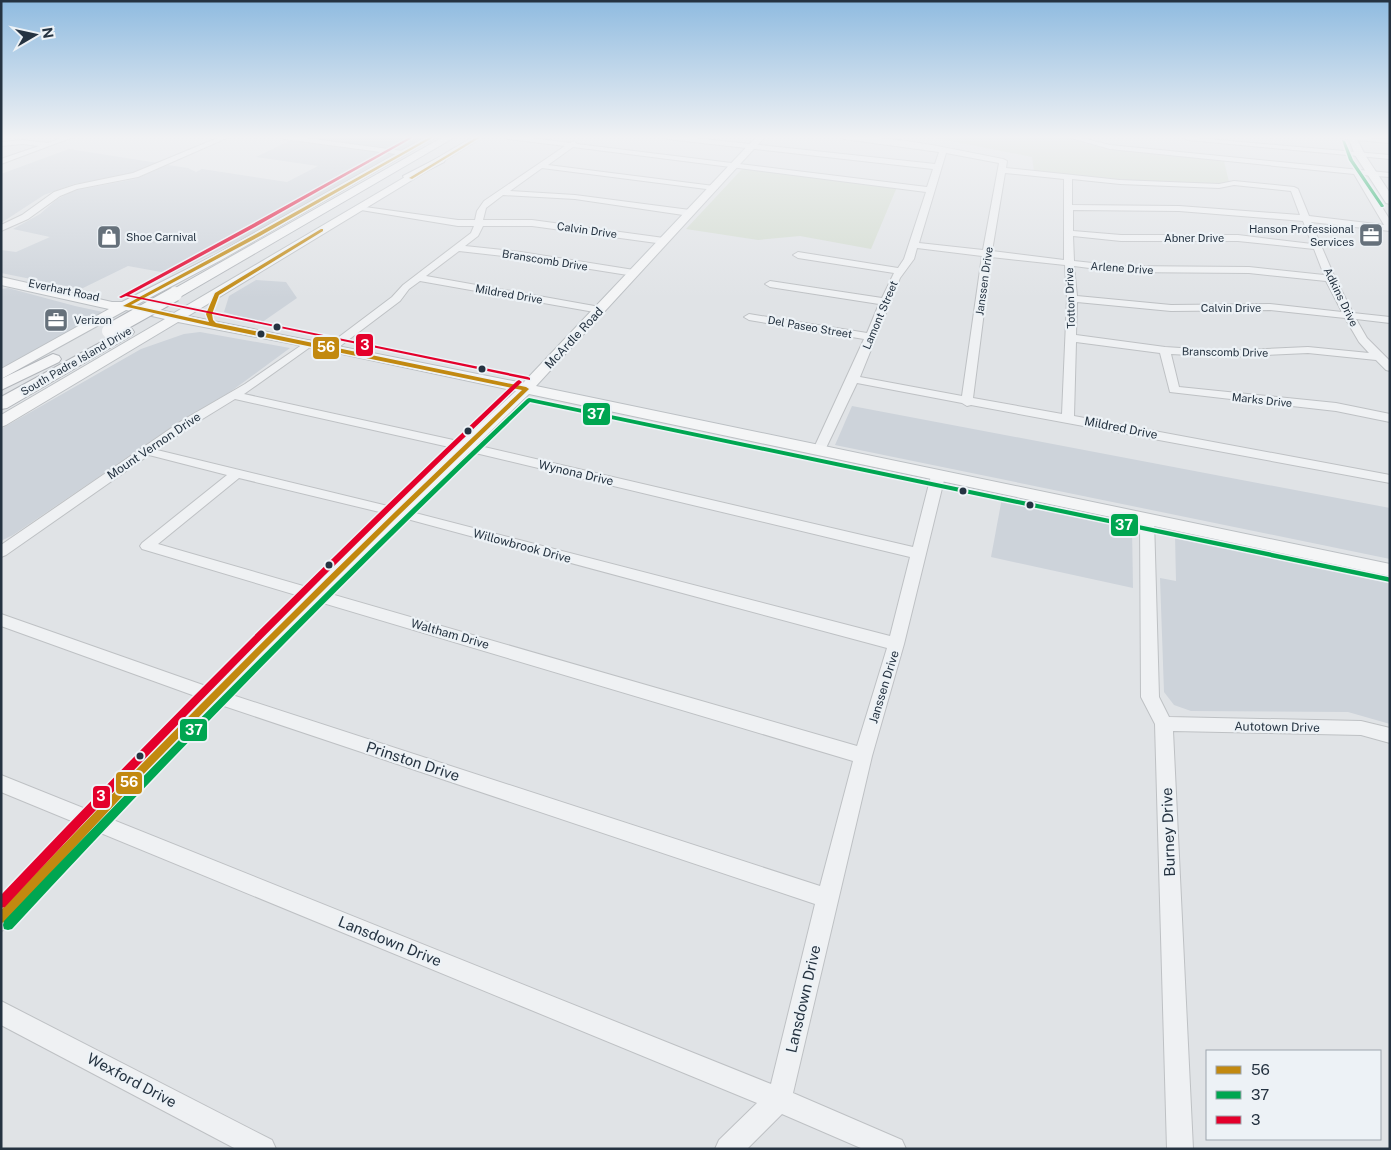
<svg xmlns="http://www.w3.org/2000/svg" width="1391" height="1150" font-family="'Public Sans',sans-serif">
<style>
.built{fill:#cdd3da}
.green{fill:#d2dbcf}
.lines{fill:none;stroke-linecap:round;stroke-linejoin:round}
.minor-casing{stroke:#bec1c4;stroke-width:2}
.major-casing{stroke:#bcc0c4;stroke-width:2}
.highway-casing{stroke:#b2b6bb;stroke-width:2}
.minor{fill:#eff1f3;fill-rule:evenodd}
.major{fill:#f4f5f6;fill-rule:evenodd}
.highway{fill:#f4f5f6;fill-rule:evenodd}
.highway-bridge-casing{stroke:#b2b6bb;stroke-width:16;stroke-linecap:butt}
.highway-bridge{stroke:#f4f5f6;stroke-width:14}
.bus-1-casing{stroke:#edf2f6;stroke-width:3}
.bus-2-casing{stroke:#edf2f6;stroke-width:3}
.bus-3-casing{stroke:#edf2f6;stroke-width:3}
.bus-1{fill:#c28910;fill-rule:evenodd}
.bus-2{fill:#00a651;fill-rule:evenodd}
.bus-3{fill:#e4002b;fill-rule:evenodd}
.bus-dot{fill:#253341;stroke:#edf2f6;stroke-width:2}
.labels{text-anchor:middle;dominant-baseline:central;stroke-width:4.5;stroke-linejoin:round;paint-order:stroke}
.far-poi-label{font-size:11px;fill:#253341;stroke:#edf2f6;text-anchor:start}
.far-street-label{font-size:11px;fill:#253341;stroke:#edf2f6}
.street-label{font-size:12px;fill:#253341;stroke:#edf2f6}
.near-street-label{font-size:15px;fill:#253341;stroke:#edf2f6}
.line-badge{stroke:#edf2f6;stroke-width:2}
.badge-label{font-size:14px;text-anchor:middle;font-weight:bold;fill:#fff}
</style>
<rect width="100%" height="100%" fill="#e0e3e6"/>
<g class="built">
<path d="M298 137H428L402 150Z"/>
<path d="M291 140 394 154 289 215 172 274 128 266 81 289 1 273V250L16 252 50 237 13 229 40 214 56 200 72 191 135 179 168 165 188 168 196 172 202 169 287 182 318 166 256 157Z"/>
<path d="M69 149 158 163 129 175 74 184 44 195 1 223V174Z"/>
<path d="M256 280 286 282 297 298 261 323 224 312 229 296Z"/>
<path d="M8 288 75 306 103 312 1 369V289Z"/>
<path d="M200 332 290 348 230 392 175 425 13 535 1 541V429L141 349 184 334Z"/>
<path d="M852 406 1390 508V559L835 445Z"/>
<path d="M1002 498 1132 526 1133 588 991 557Z"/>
<path d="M1175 535 1390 579V724L1348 712 1191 711 1174 705 1164 692 1160 578 1176 581Z"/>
</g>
<g class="green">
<path d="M930 137H1063L1099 147 1221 160 1224 161 1229 182 1220 184 1117 179 1034 172 1032 157Z"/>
<path d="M743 168 897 187 871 249 800 236 758 240 686 229Z"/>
</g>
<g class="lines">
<defs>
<g id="minor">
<path d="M64 137H73L1 164V159L39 146 23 144 1 146V142L23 140 48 143Z"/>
<path d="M220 137H229L138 177 77 189 60 196 28 219 1 231V225L22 215 54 192 75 185 133 173Z"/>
<path d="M281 137H299L403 151 407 153 403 155 284 139Z"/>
<path d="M505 137H524L570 143 574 141 577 144 927 187 933 169 667 139 664 137H685L935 164 939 152 844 139 841 137C895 135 950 149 1003 159L1007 161 1006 168 1120 180 1219 184 1234 181 1294 187 1298 189 1309 216 1384 225 1354 174 1110 149 1067 137H1078L1110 145 1390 173V177L1362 175 1390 220V231L1311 222 1335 278 1353 313 1390 317V323L1356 319 1367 338 1390 361V371L1386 370 1376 360 1308 353 1226 357 1171 354 1179 387 1336 403 1390 414V422L1336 411 1170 392 1160 353 1076 342 1074 416 1390 475V483L971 405 967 406 962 403 857 383 825 450 823 453H815L813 450 864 339 749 320 744 317 749 314 867 333 879 304 770 287 765 284 770 281 882 298 894 273 798 258 793 255 798 252 898 268 904 259 926 192 573 147 548 165 714 186 718 188 714 190 542 168 510 191 575 195 690 210 694 213 690 216 575 199 503 195 486 208 483 220H532L664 238 668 241 664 244 532 226H483L478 236 465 246 521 252 634 270 639 273 634 276 521 258 459 251 426 276 600 307 605 310 600 313 420 281 409 289 400 301 335 350H327L326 348 327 346 392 297 403 285 471 233 474 226H458L361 210H358V206L458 220H475L477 211 484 201 565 146 508 139ZM946 153 999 163 983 250 919 243ZM1005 173 1064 179V260L992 251ZM1072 179 1120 184 1219 188 1234 185 1291 191 1300 215 1179 206 1072 205ZM1073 210 1179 211 1303 221 1312 244 1238 235H1121L1073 231ZM1073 236 1121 241H1238L1314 249 1324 275 1249 267 1120 266 1074 261ZM917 248 982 256 962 396 860 377 900 278 914 259ZM991 257 1065 265 1067 299 1062 414 973 398ZM1074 266 1120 272 1249 273 1326 281 1342 312 1270 304 1171 305 1077 296ZM1077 302 1171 311 1270 310 1345 318 1359 342 1369 353 1308 347 1226 351 1165 347 1076 335Z"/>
<path d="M1185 137 1390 155V159L1188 140 1186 139Z"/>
<path d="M1341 137 1390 139V143L1344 139Z"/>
<path d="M309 340 314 343 313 345 244 394 467 443 913 547 931 476 938 472 943 473 945 476 904 644 872 756 793 1093 902 1140 906 1149H863L782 1114 747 1149H715L719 1140 757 1103 1 792V775L771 1084 815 904 209 701 1 626V614L220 691 820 886 853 761 142 549 140 546 142 543 227 475 149 455 6 555 1 557V545L183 420 245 384ZM235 399 467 451 910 557 890 636 396 508 157 450 191 426ZM239 478 396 516 887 648 857 746 158 544Z"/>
<path d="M1147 514 1152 516 1154 519 1159 697 1169 717 1361 721 1390 728V743L1361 735 1173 731 1193 1149H1167L1155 724 1141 697 1140 519 1142 516Z"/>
<path d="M1 1001 272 1140 276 1149H236L1 1025Z"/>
</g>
<g id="major">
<path d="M426 137H436L221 260 136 305 174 313 473 137H483L188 316 523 383 756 137H765L536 386 1390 564V576L529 394C350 566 177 743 10 927L1 931V899C167 724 339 555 516 391L309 347 178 322 6 425 1 427V415L165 319 126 310 1 379V369L109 309 1 285V277L112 302H122L213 256Z"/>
<path d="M1348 137H1356L1365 155 1390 193V204L1386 203 1355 155Z"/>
</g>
<g id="highway">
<path d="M443 137H455L180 297 175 298 168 294 170 291Z"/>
<path d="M440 157 444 158 445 160 444 162 412 178H404L403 176Z"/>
<path d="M127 328 132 329 134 332 132 335 7 408 1 409V397Z"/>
<path d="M53 354 59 356 61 359 59 362 1 390V379Z"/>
</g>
</defs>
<use href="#minor" class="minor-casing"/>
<use href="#major" class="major-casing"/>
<use href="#highway" class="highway-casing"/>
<use href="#minor" class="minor"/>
<use href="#major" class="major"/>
<use href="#highway" class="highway"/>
<defs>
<path id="highway-bridge" d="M109 331 175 294"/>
</defs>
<use href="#highway-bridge" class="highway-bridge-casing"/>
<use href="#highway-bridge" class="highway-bridge"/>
<defs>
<g id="bus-1">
<path d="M430 137H434L260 236 131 305 209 322 206 314 215 293 321 229H323V231L219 295 212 314 213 320 216 323 526 387 529 389 394 520 262 652 132 786 5 922 1 923V910C170 732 344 559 522 390L215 327 123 306 256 234Z"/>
<path d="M477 137H481L412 179 409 178Z"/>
</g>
<g id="bus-2">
<path d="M1342 140 1345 141 1353 160 1384 206 1383 207H1381L1349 160Z"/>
<path d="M529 398 1388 577 1390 578V582L530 402C352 572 179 748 12 929L8 930 4 929 3 925 4 921C174 742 348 568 527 399Z"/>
</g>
<g id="bus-3">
<path d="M410 137H414L255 227 129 295 528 377 530 378V380L126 296 121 298 119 297 251 225Z"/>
<path d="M519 380 522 382 521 383C344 553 172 727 5 907L1 908V895C168 719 340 548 517 381Z"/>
</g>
</defs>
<use href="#bus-1" class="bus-1-casing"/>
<use href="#bus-2" class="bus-2-casing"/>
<use href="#bus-3" class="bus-3-casing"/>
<use href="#bus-1" class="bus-1"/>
<use href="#bus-2" class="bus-2"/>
<use href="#bus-3" class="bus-3"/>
</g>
<linearGradient id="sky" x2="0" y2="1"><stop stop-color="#8fbbe0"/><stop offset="0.46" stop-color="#f1f2f4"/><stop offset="1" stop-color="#f1f2f4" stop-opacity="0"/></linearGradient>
<rect width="1391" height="298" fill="url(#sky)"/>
<defs>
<symbol id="office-square" viewBox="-11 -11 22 22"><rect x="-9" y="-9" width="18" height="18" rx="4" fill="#66717b" stroke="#edf2f6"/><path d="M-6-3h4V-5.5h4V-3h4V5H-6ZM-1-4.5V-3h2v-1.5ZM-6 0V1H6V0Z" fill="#fff"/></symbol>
<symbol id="shop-square" viewBox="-11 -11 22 22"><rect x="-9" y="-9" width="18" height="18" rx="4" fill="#66717b" stroke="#edf2f6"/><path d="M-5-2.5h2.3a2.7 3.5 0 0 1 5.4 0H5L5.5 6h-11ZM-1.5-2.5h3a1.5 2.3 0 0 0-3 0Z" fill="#fff"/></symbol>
</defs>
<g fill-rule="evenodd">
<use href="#office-square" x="1357" y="221" width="28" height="28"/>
<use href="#shop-square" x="95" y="223" width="28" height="28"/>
<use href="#office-square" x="42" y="306" width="28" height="28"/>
</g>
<g class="bus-dot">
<circle cx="277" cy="327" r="4.5"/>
<circle cx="261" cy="334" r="4.5"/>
<circle cx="482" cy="369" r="4.5"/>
<circle cx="468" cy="431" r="4.5"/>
<circle cx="963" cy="491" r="4.5"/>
<circle cx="1030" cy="505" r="4.5"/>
<circle cx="329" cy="565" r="4.5"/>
<circle cx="140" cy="756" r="4.5"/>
</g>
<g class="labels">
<g class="far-poi-label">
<text x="1354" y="229" text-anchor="end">Hanson Professional<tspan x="1354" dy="13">Services</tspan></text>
<text x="126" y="237">Shoe Carnival</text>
<text x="74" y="320">Verizon</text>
</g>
<g class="far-street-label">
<text transform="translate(587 230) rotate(8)">Calvin Drive</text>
<text x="1194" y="238">Abner Drive</text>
<text transform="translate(545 260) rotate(9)">Branscomb Drive</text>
<text transform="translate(1122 268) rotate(4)">Arlene Drive</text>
<text transform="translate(984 281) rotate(-82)">Janssen Drive</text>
<text transform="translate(64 290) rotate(12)">Everhart Road</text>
<text transform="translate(509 294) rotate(10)">Mildred Drive</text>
<text transform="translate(1341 297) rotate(64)">Adkins Drive</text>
<text transform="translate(1070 298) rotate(-92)">Totton Drive</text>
<text x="1231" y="308">Calvin Drive</text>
<text transform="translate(880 315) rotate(-67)">Lamont Street</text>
<text transform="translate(810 327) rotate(10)">Del Paseo Street</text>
<text transform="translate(1225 352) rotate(1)">Branscomb Drive</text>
<text transform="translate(76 361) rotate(-30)">South Padre Island Drive</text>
<text transform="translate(1262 400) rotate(6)">Marks Drive</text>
</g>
<g class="street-label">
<text transform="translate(574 338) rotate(-47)">McArdle Road</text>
<text transform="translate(1121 428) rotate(11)">Mildred Drive</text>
<text transform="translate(154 446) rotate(-34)">Mount Vernon Drive</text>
<text transform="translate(576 473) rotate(13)">Wynona Drive</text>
<text transform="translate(522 546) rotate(15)">Willowbrook Drive</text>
<text transform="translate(450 634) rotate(16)">Waltham Drive</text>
<text transform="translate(884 687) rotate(-73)">Janssen Drive</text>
<text transform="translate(1277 727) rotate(1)">Autotown Drive</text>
</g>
<g class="near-street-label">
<text transform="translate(413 761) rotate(18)">Prinston Drive</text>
<text transform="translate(1168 832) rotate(-92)">Burney Drive</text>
<text transform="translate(390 941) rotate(22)">Lansdown Drive</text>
<text transform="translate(803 999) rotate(-77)">Lansdown Drive</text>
<text transform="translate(132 1080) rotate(28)">Wexford Drive</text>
</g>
</g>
<g class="line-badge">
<rect x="355" y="333" width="19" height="24" rx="5" fill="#e4002b"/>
<rect x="312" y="336" width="28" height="24" rx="5" fill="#c28910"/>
<rect x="582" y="402" width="29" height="24" rx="5" fill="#00a651"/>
<rect x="1110" y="513" width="29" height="24" rx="5" fill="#00a651"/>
<rect x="179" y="718" width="29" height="24" rx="5" fill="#00a651"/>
<rect x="115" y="771" width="28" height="24" rx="5" fill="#c28910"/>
<rect x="92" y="785" width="19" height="24" rx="5" fill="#e4002b"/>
</g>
<g class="badge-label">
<text x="365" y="350">3</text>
<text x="326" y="352">56</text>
<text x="596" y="419">37</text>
<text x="1124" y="530">37</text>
<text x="194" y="735">37</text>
<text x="129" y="787">56</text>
<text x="101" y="801">3</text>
</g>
<rect width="1391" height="1150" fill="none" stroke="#253341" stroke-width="5"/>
<rect x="1206" y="1050" width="175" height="90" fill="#edf2f6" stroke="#9da6ae"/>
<rect x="1216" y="1066" width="25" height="8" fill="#c28910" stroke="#9da6ae"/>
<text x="1251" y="1075" font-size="15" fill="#253341">56</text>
<rect x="1216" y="1091" width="25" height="8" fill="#00a651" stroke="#9da6ae"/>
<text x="1251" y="1100" font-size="15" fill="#253341">37</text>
<rect x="1216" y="1116" width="25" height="8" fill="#e4002b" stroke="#9da6ae"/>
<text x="1251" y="1125" font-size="15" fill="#253341">3</text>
<g transform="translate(35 35) rotate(81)" stroke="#edf2f6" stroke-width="4" paint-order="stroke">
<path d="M0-4L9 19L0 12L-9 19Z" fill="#253341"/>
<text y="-8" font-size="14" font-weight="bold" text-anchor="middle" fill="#253341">N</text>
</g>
</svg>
